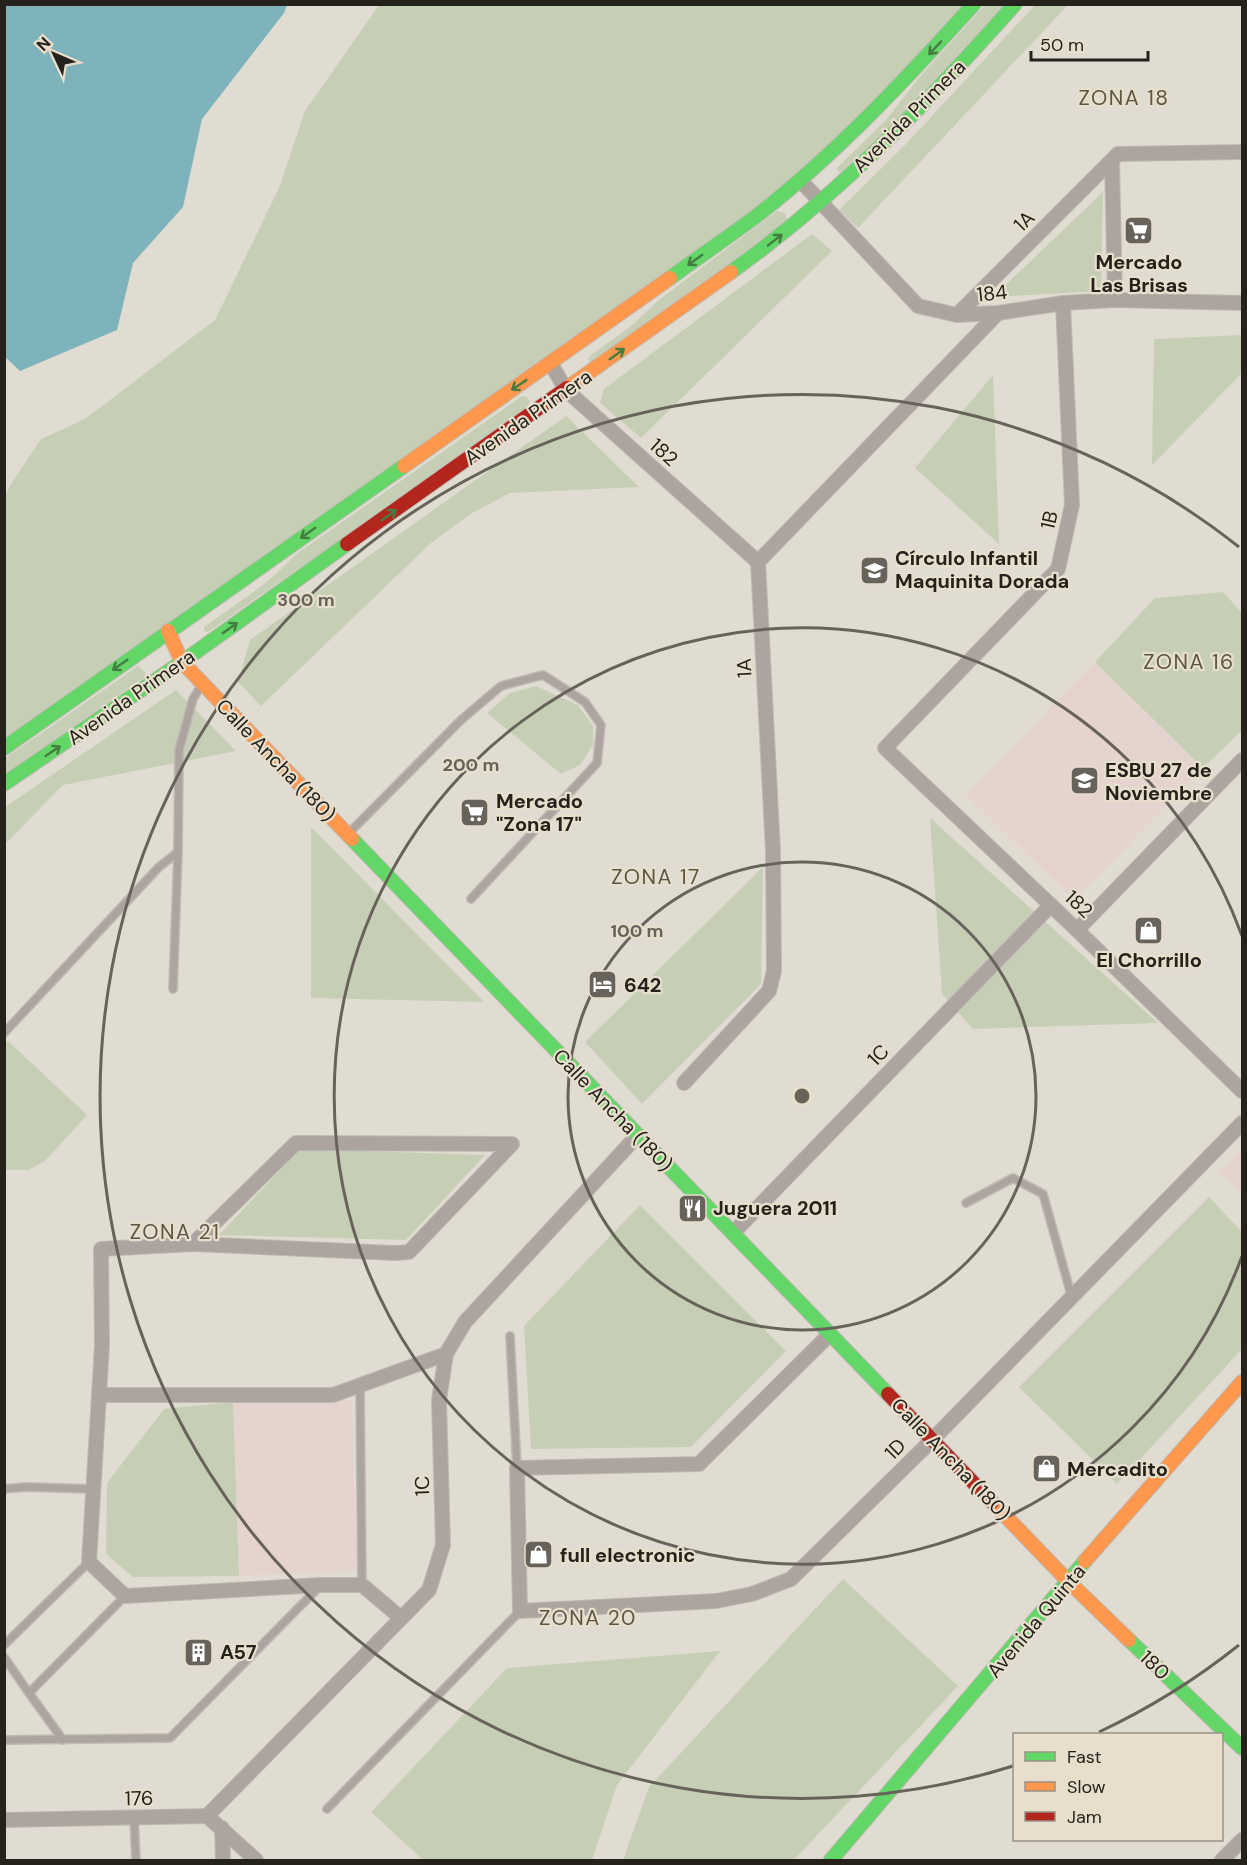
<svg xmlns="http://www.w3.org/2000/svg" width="1247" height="1865" font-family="'DM Sans',sans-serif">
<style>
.education{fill:#e5d4ce}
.green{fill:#c6cfb6}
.water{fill:#7fb3bb}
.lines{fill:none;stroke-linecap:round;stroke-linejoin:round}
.lane-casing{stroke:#bebab3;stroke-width:10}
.street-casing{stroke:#bebab3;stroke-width:16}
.fast-casing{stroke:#bebab3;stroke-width:16}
.slow-casing{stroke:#bebab3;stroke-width:16}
.jam-casing{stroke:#bebab3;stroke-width:16}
.lane{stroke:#ada4a0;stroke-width:7}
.street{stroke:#ada4a0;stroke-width:14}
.fast{stroke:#63d668;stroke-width:14}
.slow{stroke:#ff974d;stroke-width:14}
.jam{stroke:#b3261e;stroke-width:14}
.oneway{stroke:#447c42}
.ring{fill:none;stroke:#67635b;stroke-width:3}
.labels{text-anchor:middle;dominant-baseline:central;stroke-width:4.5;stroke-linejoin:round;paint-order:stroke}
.street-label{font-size:20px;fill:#25221b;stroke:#e7decc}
.poi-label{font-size:20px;font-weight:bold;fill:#25221b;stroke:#e7decc;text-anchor:start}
.neighbourhood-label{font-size:21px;letter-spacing:1.5px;fill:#5c5445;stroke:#e7decc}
.centre{fill:#67635b;stroke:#e7decc;stroke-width:3}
.ring-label{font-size:18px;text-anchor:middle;font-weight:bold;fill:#67635b;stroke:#e7decc;stroke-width:4.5;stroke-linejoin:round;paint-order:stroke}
</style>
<rect width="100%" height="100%" fill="#e1dcd2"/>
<g class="education">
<path d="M1095 662 1203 768 1074 900 965 794Z"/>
<path d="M1242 1147V1195L1219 1172Z"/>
<path d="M352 1401 357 1570 239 1576 233 1402Z"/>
</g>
<g class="green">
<path d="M379 5H967L797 183 5 739 4 497 13 481 41 439 85 419 215 320 279 188 305 111Z"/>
<path d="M985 5H1004L905 112 842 172H838L837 168 886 120 922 74Z"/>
<path d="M1035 5H1068L858 228 839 210 904 146Z"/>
<path d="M1103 192 1101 291 993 297Z"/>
<path d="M777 211 785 213 787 219 782 226 590 363 588 359 591 355 631 326 660 299Z"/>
<path d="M812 234 832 251 641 438 600 403 604 389Z"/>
<path d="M1242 335V373L1152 465 1154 339Z"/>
<path d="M993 375 999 544 915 468Z"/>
<path d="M522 396 527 397 530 401 528 408 208 632 204 631V627C236 604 269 584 295 555Z"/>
<path d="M566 416 639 487 510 493 472 513 431 543 261 706 238 682 250 640Z"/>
<path d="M1223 592 1242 613V730L1203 768 1095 662 1155 598Z"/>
<path d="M138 666 146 673 143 678 5 775 4 759Z"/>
<path d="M536 686 578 705 593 726V745L580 765 561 774 487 713 510 693Z"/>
<path d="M176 690 236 751 63 785 5 844V807Z"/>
<path d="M930 818 1158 1023 973 1029 942 994Z"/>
<path d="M311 827 484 1002 311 998Z"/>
<path d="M763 867 761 984 642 1104 585 1042Z"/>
<path d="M8 1041 87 1115 45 1161 28 1170H5L4 1044Z"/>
<path d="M300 1149 485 1155 406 1240 219 1235Z"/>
<path d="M1209 1197 1242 1232V1349L1117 1484 1019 1387Z"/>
<path d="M640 1205 786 1351 691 1447 531 1449 524 1326Z"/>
<path d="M233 1402 239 1576 133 1577 106 1554 107 1483 164 1409Z"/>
<path d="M843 1579 958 1686 794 1860H623L649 1787Z"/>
<path d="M720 1651 617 1785 592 1860H423L371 1812 507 1668Z"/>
</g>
<path class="water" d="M4 5H287L284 13 202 119 183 207 133 263 117 330 20 371 4 356Z"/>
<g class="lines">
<defs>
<g id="lane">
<path d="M350 832 461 720 501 686 543 675 585 702 601 725 597 763 471 899"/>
<path d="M173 989 178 852"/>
<path d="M4 1033 159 867 178 852 179 750 193 699 202 684"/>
<path d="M966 1203 1013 1178 1043 1194 1072 1298"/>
<path d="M510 1336 517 1468"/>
<path d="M360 1386 362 1585"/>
<path d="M4 1489 26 1487 94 1489"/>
<path d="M4 1645 89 1562"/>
<path d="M4 1657 29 1693 125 1596"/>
<path d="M29 1693 63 1740"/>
<path d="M4 1740 170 1738 319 1587"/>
<path d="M327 1809 520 1611"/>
<path d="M134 1818 136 1860"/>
</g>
<g id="street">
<path d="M1112 161 1115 300"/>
<path d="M800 180 918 306 957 315 998 313 1063 303 1115 300 1242 303"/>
<path d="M1063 303 1072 505 1058 569 885 748 1077 930 1242 1091"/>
<path d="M957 315 1118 154 1242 152"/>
<path d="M551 364 566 390 758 562"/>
<path d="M1077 930 1242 760"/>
<path d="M684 1083 769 991 774 971 773 851 758 562 998 313"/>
<path d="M733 1233 1051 905"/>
<path d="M193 1244 296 1143 512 1144 409 1252 395 1253 193 1244 101 1249 102 1345 89 1562 125 1596 321 1585H362L401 1618"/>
<path d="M830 1334 699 1464 517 1468 520 1611 716 1601 752 1594 791 1579 932 1440 1242 1123"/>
<path d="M100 1395H333L446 1354"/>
<path d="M207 1816 429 1590 443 1545 439 1400 446 1354 465 1322 638 1135"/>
<path d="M4 1820 207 1816 256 1860"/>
<path d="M222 1828 223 1860"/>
<path d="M1222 1860 1242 1840"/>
</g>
<g id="fast">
<path d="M731 272C839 195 927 103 1015 4"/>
<path d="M670 278C700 256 730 236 759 214 838 152 907 78 974 4"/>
<path d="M4 748 404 466"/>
<path d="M4 784 182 662 347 544"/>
<path d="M352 839 888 1394"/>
<path d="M1129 1640 1242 1748"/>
<path d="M831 1860 1085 1561"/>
</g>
<g id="slow">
<path d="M567 388 731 272"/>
<path d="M404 466 670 278"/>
<path d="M168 631 182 662 352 839"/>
<path d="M992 1502 1068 1581 1129 1640"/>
<path d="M1085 1561 1242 1382"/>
</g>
<g id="jam">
<path d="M347 544 567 388"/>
<path d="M888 1394 992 1502"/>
</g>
</defs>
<use href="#lane" class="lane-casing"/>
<use href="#street" class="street-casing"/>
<use href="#fast" class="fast-casing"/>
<use href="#slow" class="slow-casing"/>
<use href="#jam" class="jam-casing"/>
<use href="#lane" class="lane"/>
<use href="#street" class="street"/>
<use href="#fast" class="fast"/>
<use href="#slow" class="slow"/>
<use href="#jam" class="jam"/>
</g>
<defs><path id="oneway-shaft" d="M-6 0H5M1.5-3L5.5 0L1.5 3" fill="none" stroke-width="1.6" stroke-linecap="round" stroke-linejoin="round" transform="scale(1.5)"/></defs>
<g class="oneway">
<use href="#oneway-shaft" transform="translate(935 48) rotate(133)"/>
<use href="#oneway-shaft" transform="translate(775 240) rotate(-38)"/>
<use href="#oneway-shaft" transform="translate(695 260) rotate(144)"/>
<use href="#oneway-shaft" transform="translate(617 354) rotate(-35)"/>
<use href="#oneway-shaft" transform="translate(519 385) rotate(146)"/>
<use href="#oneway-shaft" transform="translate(389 515) rotate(-35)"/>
<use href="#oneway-shaft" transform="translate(308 533) rotate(145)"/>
<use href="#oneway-shaft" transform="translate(230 628) rotate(-35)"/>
<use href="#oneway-shaft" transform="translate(120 665) rotate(145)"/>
<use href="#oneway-shaft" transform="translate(53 751) rotate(-34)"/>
</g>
<g class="ring">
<circle cx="802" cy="1096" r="234"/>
<path d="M1242 1256A468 468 0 1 1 1242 936"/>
<path d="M1239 1645A702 702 0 0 1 1099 1732M1013 1766A702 702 0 1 1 1239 547"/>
</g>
<defs>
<symbol id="supermarket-square" viewBox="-11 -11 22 22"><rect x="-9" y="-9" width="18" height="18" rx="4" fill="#67635b" stroke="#e7decc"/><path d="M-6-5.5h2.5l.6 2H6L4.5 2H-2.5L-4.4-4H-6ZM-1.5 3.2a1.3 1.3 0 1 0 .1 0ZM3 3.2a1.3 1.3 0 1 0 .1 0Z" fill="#fff"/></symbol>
<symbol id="school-square" viewBox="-11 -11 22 22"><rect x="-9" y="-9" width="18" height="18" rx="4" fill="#67635b" stroke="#e7decc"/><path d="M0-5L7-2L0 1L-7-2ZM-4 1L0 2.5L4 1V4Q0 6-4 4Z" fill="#fff"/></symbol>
<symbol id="shop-square" viewBox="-11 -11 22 22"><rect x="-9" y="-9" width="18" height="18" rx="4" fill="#67635b" stroke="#e7decc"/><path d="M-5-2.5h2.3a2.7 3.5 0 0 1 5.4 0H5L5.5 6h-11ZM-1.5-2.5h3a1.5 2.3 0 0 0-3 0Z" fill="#fff"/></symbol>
<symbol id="hotel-square" viewBox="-11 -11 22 22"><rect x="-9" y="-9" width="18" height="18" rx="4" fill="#67635b" stroke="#e7decc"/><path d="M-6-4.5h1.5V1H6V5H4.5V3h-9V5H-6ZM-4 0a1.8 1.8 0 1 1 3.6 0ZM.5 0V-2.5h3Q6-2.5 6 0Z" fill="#fff"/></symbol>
<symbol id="restaurant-square" viewBox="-11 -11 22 22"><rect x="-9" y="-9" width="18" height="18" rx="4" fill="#67635b" stroke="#e7decc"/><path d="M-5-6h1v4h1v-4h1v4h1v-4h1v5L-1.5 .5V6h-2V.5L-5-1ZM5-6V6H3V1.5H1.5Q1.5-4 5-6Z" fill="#fff"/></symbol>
<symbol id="building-square" viewBox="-11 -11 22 22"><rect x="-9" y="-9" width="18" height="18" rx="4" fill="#67635b" stroke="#e7decc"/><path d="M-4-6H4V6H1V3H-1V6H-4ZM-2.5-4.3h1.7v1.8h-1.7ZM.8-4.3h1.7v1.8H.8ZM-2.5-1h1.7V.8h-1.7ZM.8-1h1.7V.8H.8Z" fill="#fff"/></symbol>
</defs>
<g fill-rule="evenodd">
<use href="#supermarket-square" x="1122" y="214" width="33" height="33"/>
<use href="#school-square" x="858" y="554" width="33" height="33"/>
<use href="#school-square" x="1068" y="764" width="33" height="33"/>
<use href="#supermarket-square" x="458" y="796" width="33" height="33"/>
<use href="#shop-square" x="1132" y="914" width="33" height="33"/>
<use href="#hotel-square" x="586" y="968" width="33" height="33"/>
<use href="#restaurant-square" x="676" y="1192" width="33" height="33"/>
<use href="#shop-square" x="1030" y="1452" width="33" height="33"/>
<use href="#shop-square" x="522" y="1538" width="33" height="33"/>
<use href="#building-square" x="182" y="1636" width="33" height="33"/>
</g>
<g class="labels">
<g class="street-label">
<text transform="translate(909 116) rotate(-45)">Avenida Primera</text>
<text transform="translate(1024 221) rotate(-45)">1A</text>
<text transform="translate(992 293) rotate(-6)">184</text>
<text transform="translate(528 417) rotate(-35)">Avenida Primera</text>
<text transform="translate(664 452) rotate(42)">182</text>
<text transform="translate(1049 520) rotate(-77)">1B</text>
<text transform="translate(744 668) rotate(-93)">1A</text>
<text transform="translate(131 697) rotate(-35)">Avenida Primera</text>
<text transform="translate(276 760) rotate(46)">Calle Ancha (180)</text>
<text transform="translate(1079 904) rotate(43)">182</text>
<text transform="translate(878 1055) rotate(-46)">1C</text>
<text transform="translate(613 1110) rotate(46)">Calle Ancha (180)</text>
<text transform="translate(895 1449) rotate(-45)">1D</text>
<text transform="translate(951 1459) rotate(46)">Calle Ancha (180)</text>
<text transform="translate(422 1486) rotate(-92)">1C</text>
<text transform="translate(1036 1621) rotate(-50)">Avenida Quinta</text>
<text transform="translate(1155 1665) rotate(44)">180</text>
<text transform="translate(139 1798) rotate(-1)">176</text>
</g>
<g class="poi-label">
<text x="1139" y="262" text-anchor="middle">Mercado<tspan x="1139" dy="23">Las Brisas</tspan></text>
<text x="895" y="558">Círculo Infantil<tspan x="895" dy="23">Maquinita Dorada</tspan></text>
<text x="1105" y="770">ESBU 27 de<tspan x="1105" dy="23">Noviembre</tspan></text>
<text x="496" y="801">Mercado<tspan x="496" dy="23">"Zona 17"</tspan></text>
<text x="1149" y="960" text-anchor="middle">El Chorrillo</text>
<text x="624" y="985">642</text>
<text x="713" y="1208">Juguera 2011</text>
<text x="1067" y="1469">Mercadito</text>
<text x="560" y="1555">full electronic</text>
<text x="220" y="1652">A57</text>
</g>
<g class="neighbourhood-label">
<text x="1124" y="98">ZONA 18</text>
<text x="1189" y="662">ZONA 16</text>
<text x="656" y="877">ZONA 17</text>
<text x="175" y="1232">ZONA 21</text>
<text x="588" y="1618">ZONA 20</text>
</g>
</g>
<circle cx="802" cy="1096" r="9" class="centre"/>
<g class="ring-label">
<text x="306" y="606">300 m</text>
<text x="471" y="771">200 m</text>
<text x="637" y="937">100 m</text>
</g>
<rect width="1247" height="1865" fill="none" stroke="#25221b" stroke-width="12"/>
<rect x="1013" y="1733" width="210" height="108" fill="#e7decc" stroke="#999385" stroke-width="1.5"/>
<rect x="1025" y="1752" width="30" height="9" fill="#63d668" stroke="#999385" stroke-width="1.5"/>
<text x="1067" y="1763" font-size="18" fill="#25221b">Fast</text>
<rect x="1025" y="1782" width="30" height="9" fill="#ff974d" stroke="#999385" stroke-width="1.5"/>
<text x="1067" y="1793" font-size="18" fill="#25221b">Slow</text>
<rect x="1025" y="1812" width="30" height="9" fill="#b3261e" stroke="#999385" stroke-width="1.5"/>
<text x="1067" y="1823" font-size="18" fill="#25221b">Jam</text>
<g transform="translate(54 54) rotate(314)" stroke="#e7decc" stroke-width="4.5" paint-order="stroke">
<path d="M0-4.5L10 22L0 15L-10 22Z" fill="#25221b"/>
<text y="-9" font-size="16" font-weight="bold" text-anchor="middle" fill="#25221b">N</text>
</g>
<path d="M1031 51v9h117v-9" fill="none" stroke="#25221b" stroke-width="3"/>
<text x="1040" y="51" font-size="18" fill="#25221b" stroke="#e7decc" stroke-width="4.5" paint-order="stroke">50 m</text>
</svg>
